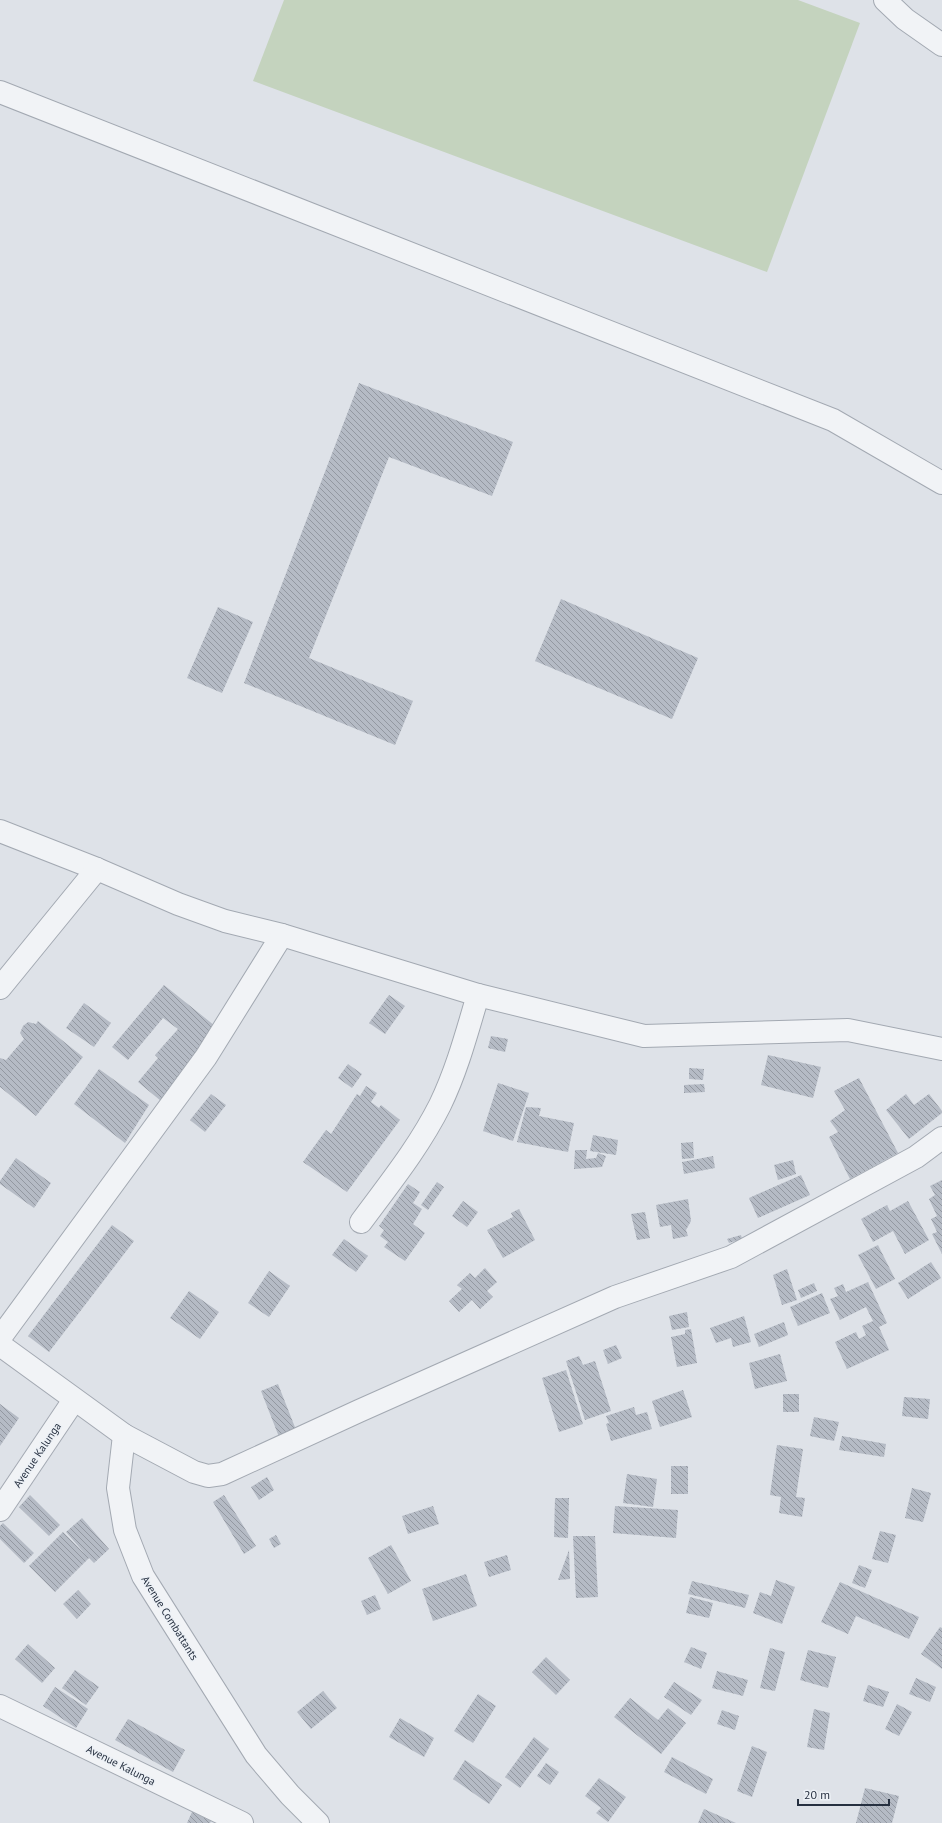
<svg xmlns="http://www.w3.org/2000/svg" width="942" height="1823" font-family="'PT Sans',sans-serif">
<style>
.green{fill:#c4d3be}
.building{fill:url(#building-back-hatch)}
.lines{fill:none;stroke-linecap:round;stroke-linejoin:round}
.minor-casing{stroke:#a3a9b2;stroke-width:24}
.minor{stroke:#f1f3f6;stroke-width:22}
.labels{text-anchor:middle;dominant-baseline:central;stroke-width:3;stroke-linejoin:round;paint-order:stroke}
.street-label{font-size:11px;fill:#263040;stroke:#edf1f6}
</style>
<defs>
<pattern id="building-back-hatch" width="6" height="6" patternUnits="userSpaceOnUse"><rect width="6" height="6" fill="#b5bbc5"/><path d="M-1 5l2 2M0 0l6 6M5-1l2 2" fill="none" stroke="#9398a1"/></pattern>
</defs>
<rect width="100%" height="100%" fill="#dee2e8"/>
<path class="green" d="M284 0H798L860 23 767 272 253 81Z"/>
<g class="building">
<path d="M359 383 513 442 492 496 389 457 309 658 413 701 395 745 244 683Z"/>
<path d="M561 599 698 658 672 719 535 661Z"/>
<path d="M218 607 253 622 222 693 187 678Z"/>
<path d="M164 985 220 1030 161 1101 138 1082 158 1058 155 1055 178 1029 163 1018 128 1060 112 1047Z"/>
<path d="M389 995 405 1006 385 1034 369 1023Z"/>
<path d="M84 1003 111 1023 94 1047 66 1028Z"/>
<path d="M38 1021 83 1057 36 1116 0 1087V1058L6 1060 24 1039 20 1033 23 1026 28 1022 36 1024Z"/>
<path d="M491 1036 508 1039 505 1052 488 1048Z"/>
<path d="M768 1055 821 1067 813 1098 761 1085Z"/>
<path d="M348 1064 362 1074 352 1088 338 1078Z"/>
<path d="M689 1068 704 1069 703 1080 689 1079Z"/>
<path d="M99 1069 149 1105 125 1143 74 1104Z"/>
<path d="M859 1078 898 1153 850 1179 829 1137 838 1132 830 1121 845 1110 834 1091Z"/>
<path d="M498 1083 529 1093 513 1141 483 1131Z"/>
<path d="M704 1084 705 1092 684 1093V1085Z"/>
<path d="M366 1086 377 1093 371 1102 379 1108 381 1105 400 1120 347 1192 303 1162 326 1130 331 1134 357 1094 360 1096Z"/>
<path d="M211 1094 226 1105 205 1132 190 1120Z"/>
<path d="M906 1094 914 1105 929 1094 942 1111V1113L909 1139 886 1110Z"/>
<path d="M526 1107 541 1108 539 1116 574 1123 568 1152 517 1142Z"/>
<path d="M593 1135 618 1140 616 1155 590 1151Z"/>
<path d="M693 1142 694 1158 682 1159 681 1143Z"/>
<path d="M575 1150H587L586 1159 596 1158 598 1153 606 1156 602 1167 574 1169Z"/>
<path d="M713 1156 715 1168 684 1174 682 1162Z"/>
<path d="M16 1158 51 1183 34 1208 0 1184V1181Z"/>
<path d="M793 1160 796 1174 778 1180 774 1165Z"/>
<path d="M801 1175 810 1195 758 1218 749 1198Z"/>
<path d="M942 1180V1254L932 1234 937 1232 931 1219 937 1216 929 1199 935 1195 930 1186Z"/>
<path d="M437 1182 444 1187 428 1210 421 1205Z"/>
<path d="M408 1184 420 1192 413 1203 422 1209 413 1224 425 1233 405 1261 384 1247 388 1242 380 1236 384 1230 379 1226Z"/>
<path d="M688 1199 691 1221 686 1230 688 1236 673 1239 671 1225 660 1227 656 1205Z"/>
<path d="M463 1201 478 1212 467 1227 452 1216Z"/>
<path d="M908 1201 929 1240 905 1254 893 1231 873 1242 861 1219 887 1205 890 1211Z"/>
<path d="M519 1209 535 1240 503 1258 487 1230 513 1217 511 1213Z"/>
<path d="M645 1212 650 1238 637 1240 631 1214Z"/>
<path d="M112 1225 134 1241 49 1352 28 1336Z"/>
<path d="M741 1235 742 1239 729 1243 727 1239Z"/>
<path d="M344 1239 368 1256 356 1272 332 1255Z"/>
<path d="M878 1245 895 1279 876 1289 858 1255Z"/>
<path d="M931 1262 941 1278 908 1299 898 1283Z"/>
<path d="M485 1268 497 1282 487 1291 493 1297 480 1309 472 1300 459 1312 449 1301 462 1289 457 1285 470 1273 475 1278Z"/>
<path d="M787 1269 797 1300 782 1305 773 1275Z"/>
<path d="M269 1271 290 1286 269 1317 248 1303Z"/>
<path d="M868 1282 887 1323 879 1327 889 1350 847 1369 835 1342 856 1332 859 1339 866 1335 862 1326 873 1321 866 1307 840 1320 830 1299 838 1296 834 1288 843 1284 846 1292Z"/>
<path d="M814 1283 817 1291 801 1298 798 1290Z"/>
<path d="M189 1291 219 1312 200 1339 170 1318Z"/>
<path d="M822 1293 830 1313 798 1326 790 1307Z"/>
<path d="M687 1312 689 1327 672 1330 669 1316Z"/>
<path d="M744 1316 751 1342 733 1347 731 1338 716 1343 710 1328Z"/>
<path d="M784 1322 788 1335 759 1347 754 1334Z"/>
<path d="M691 1329 697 1363 677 1367 671 1337 685 1334V1330Z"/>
<path d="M616 1345 622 1358 608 1364 603 1350Z"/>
<path d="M780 1354 787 1381 755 1389 749 1363Z"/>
<path d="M579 1356 583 1365 595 1361 611 1411 585 1420 566 1361Z"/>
<path d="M566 1370 583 1424 559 1432 542 1378Z"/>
<path d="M278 1384 298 1435 281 1442 261 1391Z"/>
<path d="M683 1390 692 1417 660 1427 652 1401Z"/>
<rect x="783" y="1394" width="16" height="18"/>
<path d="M904 1397 930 1399 928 1419 902 1416Z"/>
<path d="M0 1404 19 1418 0 1446Z"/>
<path d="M634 1407 636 1415 647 1412 652 1429 611 1441 606 1424 609 1423 606 1416Z"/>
<path d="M814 1417 839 1422 834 1441 810 1436Z"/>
<path d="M842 1436 886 1444 884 1457 839 1450Z"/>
<path d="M777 1445 803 1449 796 1497 805 1498 802 1517 779 1513 781 1497 770 1495Z"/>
<rect x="671" y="1466" width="17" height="28"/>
<path d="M627 1474 657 1479 653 1507 623 1503Z"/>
<path d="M267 1477 274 1490 259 1500 251 1487Z"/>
<path d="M912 1488 931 1493 923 1522 905 1518Z"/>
<path d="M30 1495 60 1525 49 1536 19 1507Z"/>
<path d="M224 1495 256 1546 244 1554 213 1502Z"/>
<path d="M555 1498H569L568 1538 554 1537Z"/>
<path d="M433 1506 439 1524 408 1534 402 1516Z"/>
<path d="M615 1506 678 1510 676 1538 613 1533Z"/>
<path d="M82 1518 109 1549 94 1563 89 1558 55 1592 29 1566 63 1532 85 1554 66 1532Z"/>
<path d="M3 1523 34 1553 24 1563 0 1539V1526Z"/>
<path d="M880 1531 896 1535 888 1563 872 1559Z"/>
<path d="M276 1535 281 1544 274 1548 269 1539Z"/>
<path d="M573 1536H595L598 1597 576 1598Z"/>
<path d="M391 1545 411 1581 388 1594 368 1558Z"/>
<path d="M569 1550 570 1579 558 1580Z"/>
<path d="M507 1555 511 1570 489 1577 484 1562Z"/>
<path d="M859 1565 872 1570 865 1588 852 1583Z"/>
<path d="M466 1574 477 1606 433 1621 422 1589Z"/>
<path d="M776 1580 795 1587 782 1624 753 1613 760 1592 771 1596Z"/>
<path d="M692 1581 749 1595 745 1608 688 1594Z"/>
<path d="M840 1582 919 1617 909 1639 856 1616 848 1634 821 1622Z"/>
<path d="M78 1590 91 1604 77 1619 63 1604Z"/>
<path d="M375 1595 381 1609 367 1615 361 1601Z"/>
<path d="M690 1597 713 1603 709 1618 686 1613Z"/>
<path d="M940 1627 942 1628V1669L921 1654Z"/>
<path d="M28 1644 55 1668 42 1683 15 1659Z"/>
<path d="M691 1647 707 1653 701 1669 684 1662Z"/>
<path d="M770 1648 785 1652 775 1691 760 1688Z"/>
<path d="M808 1650 836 1657 828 1688 800 1680Z"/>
<path d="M546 1657 570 1680 556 1695 532 1672Z"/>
<path d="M75 1670 99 1687 86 1705 62 1688Z"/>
<path d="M717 1671 748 1680 743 1696 712 1688Z"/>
<path d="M916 1678 936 1687 930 1702 909 1694Z"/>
<path d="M674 1682 702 1700 691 1715 664 1697Z"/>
<path d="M868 1685 889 1692 883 1707 863 1701Z"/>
<path d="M55 1687 88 1709 76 1728 43 1706Z"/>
<path d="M323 1691 337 1708 311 1729 297 1712Z"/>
<path d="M478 1694 496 1706 473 1743 454 1731Z"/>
<path d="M630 1698 658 1720 668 1708 686 1723 661 1754 614 1717Z"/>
<path d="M897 1704 912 1712 899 1736 885 1729Z"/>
<path d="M814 1709 830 1713 824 1750 807 1747Z"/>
<path d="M722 1710 739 1716 735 1730 717 1724Z"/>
<path d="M400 1718 434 1738 424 1757 389 1737Z"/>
<path d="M128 1719 185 1750 173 1772 115 1740Z"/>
<path d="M534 1737 549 1749 520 1788 505 1777Z"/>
<path d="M752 1746 767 1752 752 1797 737 1791Z"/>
<path d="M672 1757 713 1779 706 1794 664 1772Z"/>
<path d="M465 1760 502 1785 489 1804 453 1779Z"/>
<path d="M546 1763 559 1772 550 1785 537 1776Z"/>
<path d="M599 1778 626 1797 608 1822 596 1813 601 1808 585 1796Z"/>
<path d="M865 1788 899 1796 892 1823H856Z"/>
<path d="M704 1809 736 1823H698Z"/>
<path d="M192 1812 211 1821 210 1823H187Z"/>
</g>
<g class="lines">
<defs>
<g id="minor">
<path d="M885 0 905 19 942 45"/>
<path d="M0 92 833 420 942 483"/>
<path d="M0 831 97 869 178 904 225 921 282 935 478 995 644 1036 848 1030 942 1049"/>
<path d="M0 988 97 869"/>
<path d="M361 1222C389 1184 419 1147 440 1105 457 1070 467 1032 478 995"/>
<path d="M0 1338 206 1057 282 935"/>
<path d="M0 1345 124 1435 118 1488 125 1530 143 1576 256 1755 290 1795 318 1823"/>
<path d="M124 1435 194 1472 208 1476 222 1474 359 1411 615 1297 731 1257 916 1157 942 1138"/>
<path d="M0 1510 74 1400"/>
<path d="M0 1706 242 1823"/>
</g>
</defs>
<use href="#minor" class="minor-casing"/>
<use href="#minor" class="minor"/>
</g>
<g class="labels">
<g class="street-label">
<text transform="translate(37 1455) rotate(-56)">Avenue Kalunga</text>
<text transform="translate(170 1618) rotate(58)">Avenue Combattants</text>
<text transform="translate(121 1765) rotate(27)">Avenue Kalunga</text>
</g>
</g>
<path d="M798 1799v6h91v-6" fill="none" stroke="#263040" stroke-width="2"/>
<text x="804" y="1799" font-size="12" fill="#263040" stroke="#edf1f6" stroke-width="3" paint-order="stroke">20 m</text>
</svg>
